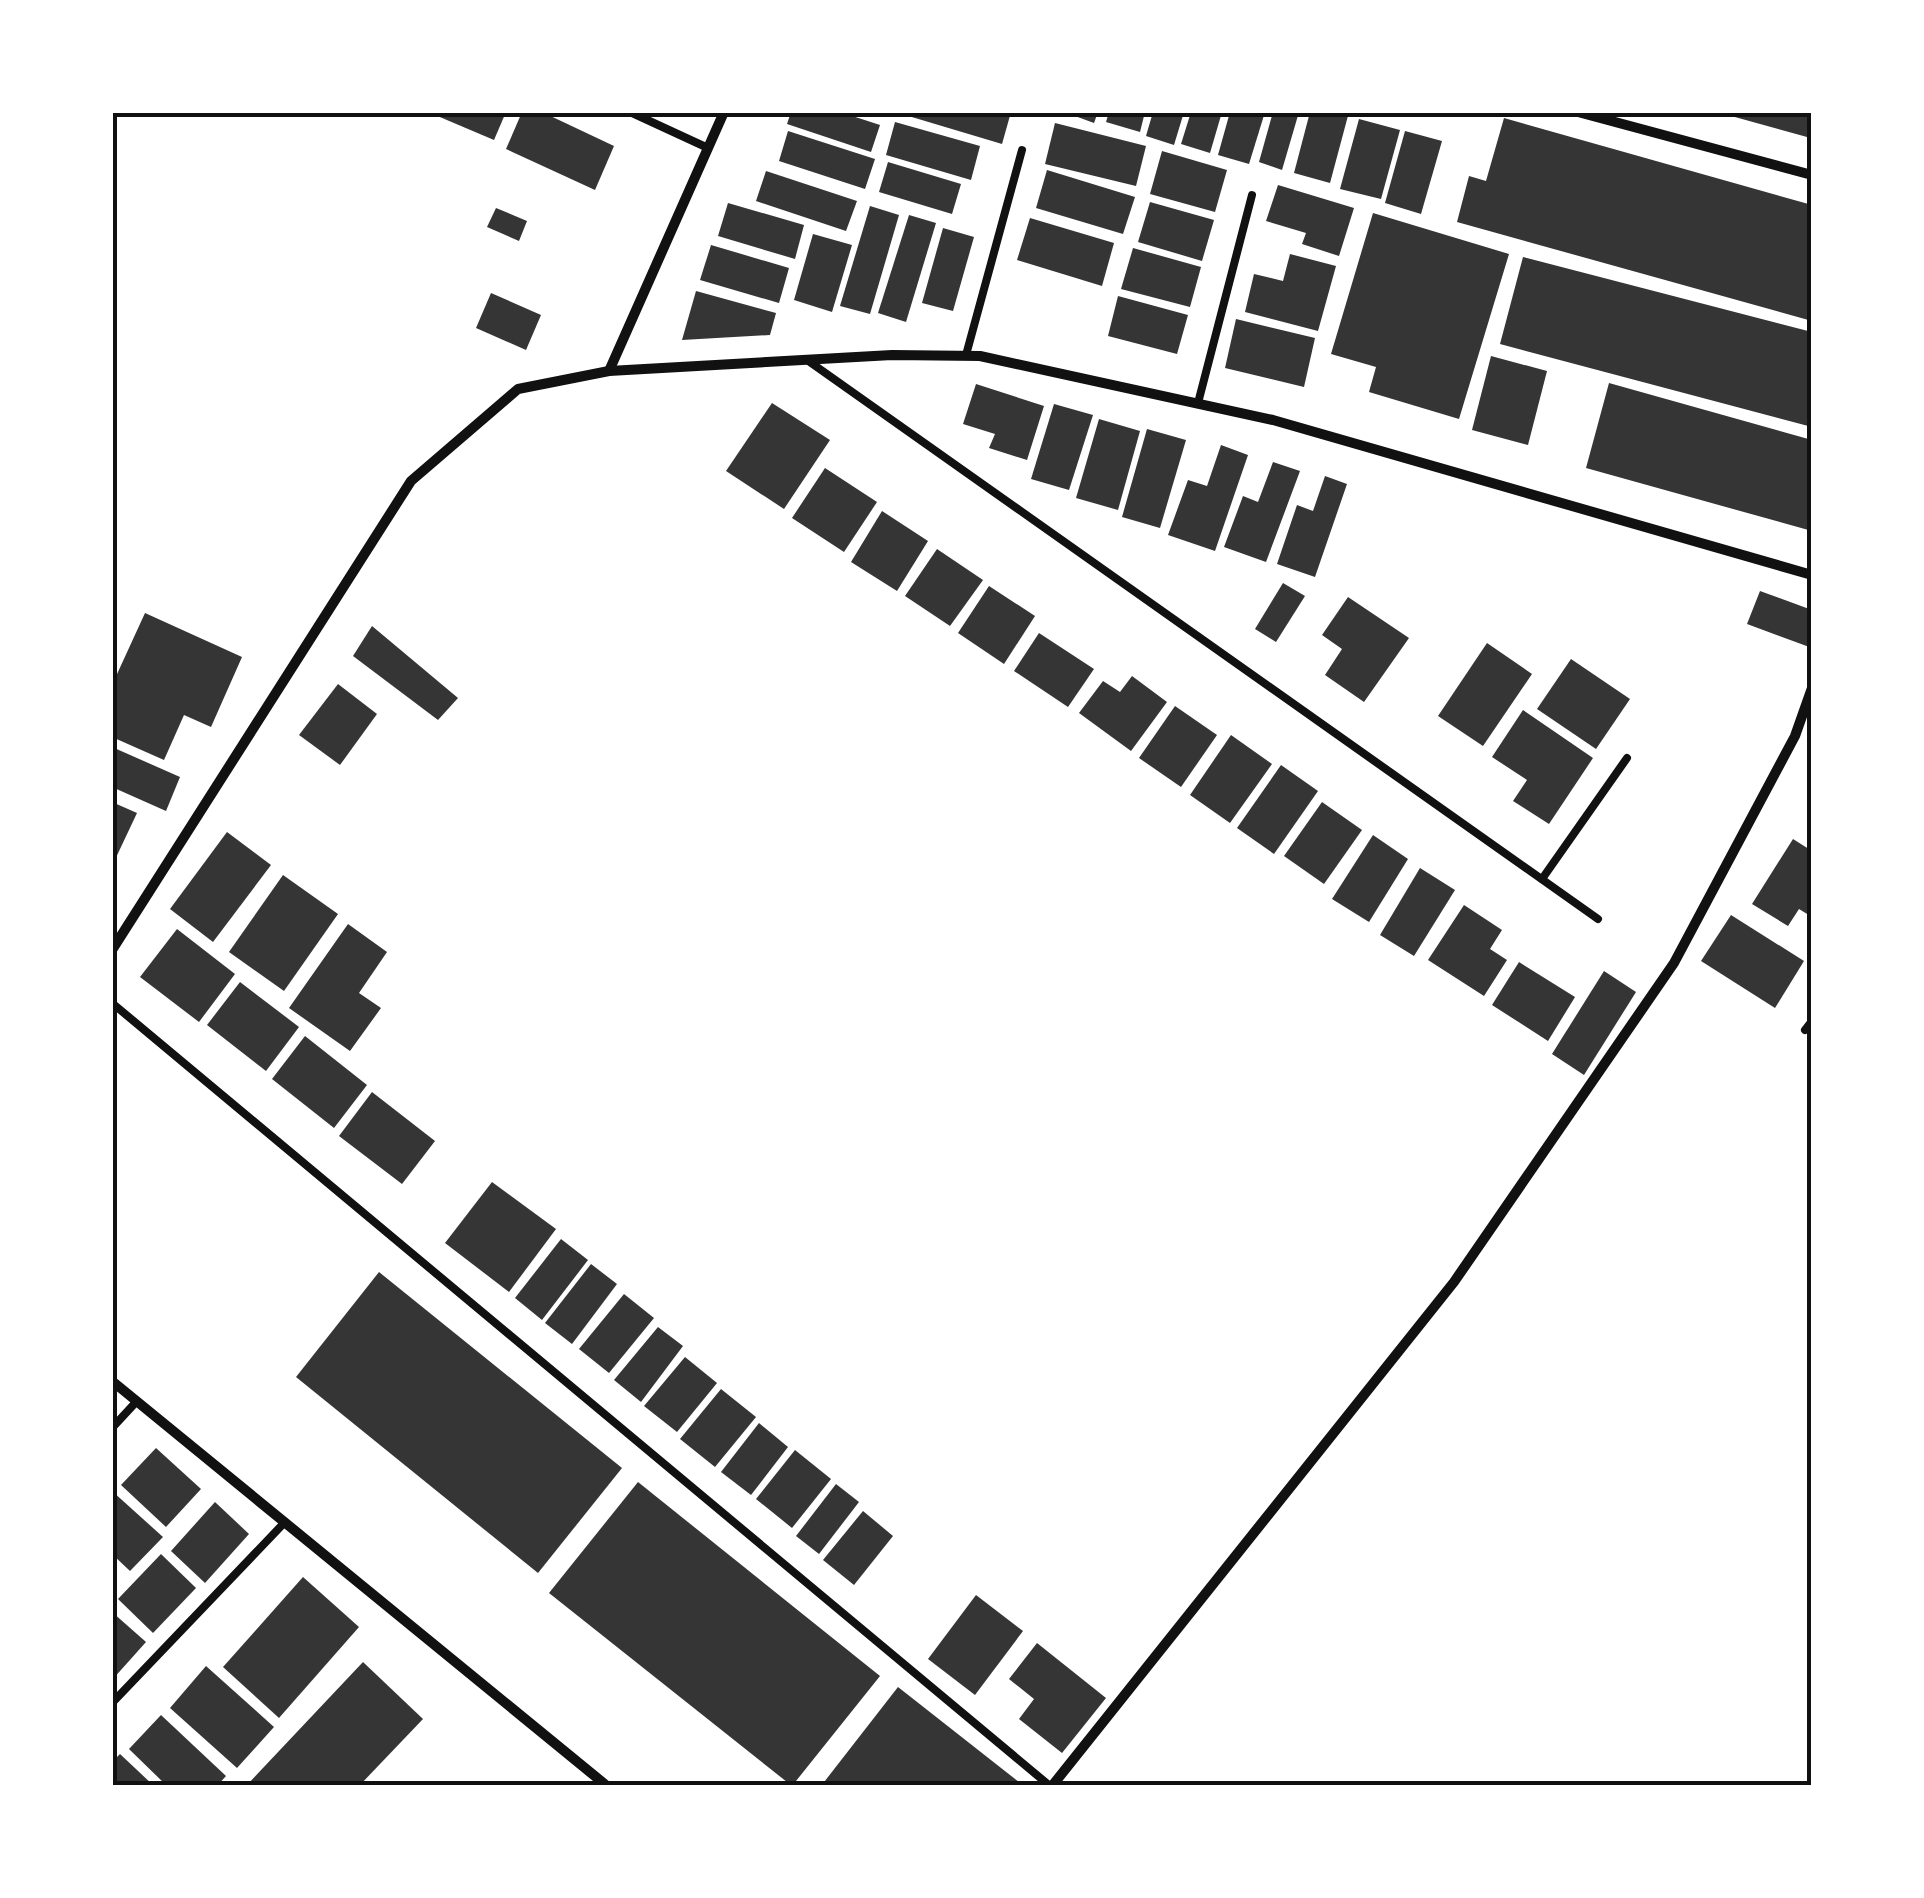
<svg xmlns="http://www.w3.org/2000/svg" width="1924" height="1898" font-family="Roboto,sans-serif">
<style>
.building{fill:#353535}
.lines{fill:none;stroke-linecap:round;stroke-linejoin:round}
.service{stroke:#111;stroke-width:8}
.minor{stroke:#111;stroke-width:10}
.neatline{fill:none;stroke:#111;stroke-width:4}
</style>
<rect width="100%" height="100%" fill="#fff"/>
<g class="building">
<path d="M428 112H506L494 140Z"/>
<path d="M522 112H542L614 146 595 190 506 149Z"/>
<path d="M791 112H840L880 125 871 152 787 124Z"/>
<path d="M895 112H1011L1002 144Z"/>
<path d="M1064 112H1098L1094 123Z"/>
<path d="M1109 112H1145L1140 132 1106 122Z"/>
<path d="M1153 112H1184L1174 145 1146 136Z"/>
<path d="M1191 112H1222L1210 153 1181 144Z"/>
<path d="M1230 112H1265L1249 164 1218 155Z"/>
<path d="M1273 112H1299L1282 170 1259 162Z"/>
<path d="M1310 112H1349L1330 183 1294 173Z"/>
<path d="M1812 112 1807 137 1724 114V112Z"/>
<path d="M1504 118 1812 205V321L1457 222 1469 176 1486 181Z"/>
<path d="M1359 119 1400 130 1381 199 1340 189Z"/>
<path d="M895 122 980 146 971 180 886 155Z"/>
<path d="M1055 123 1146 146 1136 186 1045 164Z"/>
<path d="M788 131 875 159 865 189 779 161Z"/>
<path d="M1405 131 1442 141 1421 214 1385 203Z"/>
<path d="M1162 151 1227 170 1215 212 1150 194Z"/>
<path d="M888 162 961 184 952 214 879 192Z"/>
<path d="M1047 170 1135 197 1123 234 1036 208Z"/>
<path d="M766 171 857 201 846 231 756 201Z"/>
<path d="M1278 185 1354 208 1339 256 1302 244 1306 233 1266 221Z"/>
<path d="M1150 202 1214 220 1202 261 1138 242Z"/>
<path d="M728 203 804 225 795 259 718 236Z"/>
<path d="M870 206 899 215 870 314 840 306Z"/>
<path d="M496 208 527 221 519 241 487 227Z"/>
<path d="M1373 213 1509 254 1459 419 1369 392 1376 367 1331 354Z"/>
<path d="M909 215 936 223 906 322 878 313Z"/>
<path d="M1030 218 1114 243 1102 286 1017 260Z"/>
<path d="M943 228 974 237 953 311 922 303Z"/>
<path d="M813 234 852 245 832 312 794 300Z"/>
<path d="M711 245 789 268 779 303 700 280Z"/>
<path d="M1133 248 1201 267 1190 307 1121 289Z"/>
<path d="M1290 254 1336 266 1318 331 1245 312 1254 274 1283 281Z"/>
<path d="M1523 257 1812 332V427L1500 344Z"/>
<path d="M696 291 776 313 770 335 682 340Z"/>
<path d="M491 293 541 315 526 350 476 328Z"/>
<path d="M1118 296 1188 315 1177 354 1108 336Z"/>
<path d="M1236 319 1315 338 1304 387 1225 368Z"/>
<path d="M1491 356 1547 371 1528 445 1472 430Z"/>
<path d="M1609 383 1812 440V531L1586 468Z"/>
<path d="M976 384 1044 406 1027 460 989 448 995 434 963 424Z"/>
<path d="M772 403 830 440 784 509 726 471Z"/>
<path d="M1054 404 1093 415 1069 490 1031 479Z"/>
<path d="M1099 419 1140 431 1118 510 1076 498Z"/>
<path d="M1147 429 1186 440 1160 528 1122 517Z"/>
<path d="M1221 445 1248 455 1215 551 1168 535 1188 480 1207 486Z"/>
<path d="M1273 462 1300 471 1266 562 1224 547 1243 496 1258 502Z"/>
<path d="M825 468 877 502 844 552 792 518Z"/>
<path d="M1325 476 1347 484 1315 577 1277 564 1297 505 1313 511Z"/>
<path d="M882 511 928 541 897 591 851 562Z"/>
<path d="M937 549 983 580 950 626 905 596Z"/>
<path d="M1283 583 1305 596 1276 642 1255 629Z"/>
<path d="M989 586 1035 616 1004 664 958 633Z"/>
<path d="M1760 591 1812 610V648L1747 624Z"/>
<path d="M1348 597 1409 638 1364 702 1325 675 1342 649 1322 635Z"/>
<path d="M145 613 242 657 211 727 184 715 164 760 112 737V685Z"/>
<path d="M372 626 458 698 438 720 353 656Z"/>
<path d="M1039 633 1094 669 1068 707 1014 671Z"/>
<path d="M1487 643 1532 674 1483 746 1438 716Z"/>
<path d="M1571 659 1630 699 1596 749 1537 709Z"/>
<path d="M1132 676 1167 702 1131 751 1079 713 1103 681 1120 692Z"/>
<path d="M338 684 377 714 340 765 299 735Z"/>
<path d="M1175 706 1217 735 1181 787 1139 758Z"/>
<path d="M1523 710 1593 758 1549 824 1513 801 1527 780 1492 757Z"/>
<path d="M1231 735 1272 764 1230 823 1190 795Z"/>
<path d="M112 747 180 777 166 811 112 787Z"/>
<path d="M1281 765 1318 791 1274 854 1237 828Z"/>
<path d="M112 802 137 813 112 866Z"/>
<path d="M1322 802 1362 830 1324 884 1284 856Z"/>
<path d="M227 832 271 865 213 942 170 909Z"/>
<path d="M1373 835 1408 859 1369 922 1332 899Z"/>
<path d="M1793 839 1812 851V917L1799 909 1788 926 1752 904Z"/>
<path d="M1420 868 1455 890 1414 956 1380 935Z"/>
<path d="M283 875 338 914 284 991 229 952Z"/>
<path d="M1464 905 1502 930 1490 949 1507 960 1484 996 1428 960Z"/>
<path d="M1731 915 1804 961 1775 1008 1701 961Z"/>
<path d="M348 924 387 952 359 993 381 1008 350 1051 289 1008Z"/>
<path d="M177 929 235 974 199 1022 140 977Z"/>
<path d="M1519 962 1575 997 1548 1041 1492 1005Z"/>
<path d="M1604 971 1636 992 1584 1075 1552 1054Z"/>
<path d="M240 982 299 1027 266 1071 207 1025Z"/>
<path d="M305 1036 367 1085 334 1128 272 1079Z"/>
<path d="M372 1092 435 1141 402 1184 339 1136Z"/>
<path d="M492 1182 556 1229 509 1292 445 1243Z"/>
<path d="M561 1239 588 1260 542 1320 515 1298Z"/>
<path d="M591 1264 617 1284 572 1344 545 1323Z"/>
<path d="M379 1272 622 1468 538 1573 296 1377Z"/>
<path d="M624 1294 654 1318 609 1373 579 1349Z"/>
<path d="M658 1327 683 1346 641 1402 614 1380Z"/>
<path d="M685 1357 717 1383 677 1432 644 1406Z"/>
<path d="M721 1389 756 1417 715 1467 680 1439Z"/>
<path d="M759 1423 788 1447 751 1495 721 1472Z"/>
<path d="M156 1448 201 1489 166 1527 121 1485Z"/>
<path d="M795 1450 831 1479 792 1528 756 1499Z"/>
<path d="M638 1482 880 1676 792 1786 549 1593Z"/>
<path d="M836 1484 859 1502 819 1554 796 1536Z"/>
<path d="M112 1491 163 1537 130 1571 112 1554Z"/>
<path d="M215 1502 249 1534 205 1583 171 1551Z"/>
<path d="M863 1511 893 1536 854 1585 823 1560Z"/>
<path d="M161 1554 196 1588 153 1633 118 1599Z"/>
<path d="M303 1577 359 1627 279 1718 223 1667Z"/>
<path d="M976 1595 1023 1631 975 1695 928 1659Z"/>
<path d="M112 1612 146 1642 112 1680Z"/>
<path d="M1037 1643 1106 1698 1062 1753 1019 1719 1034 1699 1009 1679Z"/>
<path d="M363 1662 423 1719 359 1786H246Z"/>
<path d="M206 1666 274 1727 237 1768 170 1708Z"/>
<path d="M898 1687 1024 1786H821Z"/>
<path d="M161 1715 226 1776 217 1786H167L129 1749Z"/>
<path d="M120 1754 154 1786H112V1762Z"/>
</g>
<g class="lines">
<g class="service">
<path d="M630 112 708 148"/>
<path d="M966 355 1022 150"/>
<path d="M807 360 1598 919"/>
<path d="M1198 403 1252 195"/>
<path d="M1542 879 1627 758"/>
<path d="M112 1003 1050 1786"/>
<path d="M1805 1030 1812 1021"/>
<path d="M112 1428 137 1401"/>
<path d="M112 1703 285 1522"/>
</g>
<g class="minor">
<path d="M1578 112 1812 175"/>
<path d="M609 371 724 112"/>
<path d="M112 950 411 481 518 389 609 371 892 355 980 356 1273 420 1812 575"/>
<path d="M112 1381 607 1786"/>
<path d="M1052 1786 1454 1282 1674 963 1795 736 1812 688"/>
</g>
</g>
<rect width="1924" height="1898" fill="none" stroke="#ffffff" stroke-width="230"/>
<rect x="115" y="115" width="1694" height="1668" class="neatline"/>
</svg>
